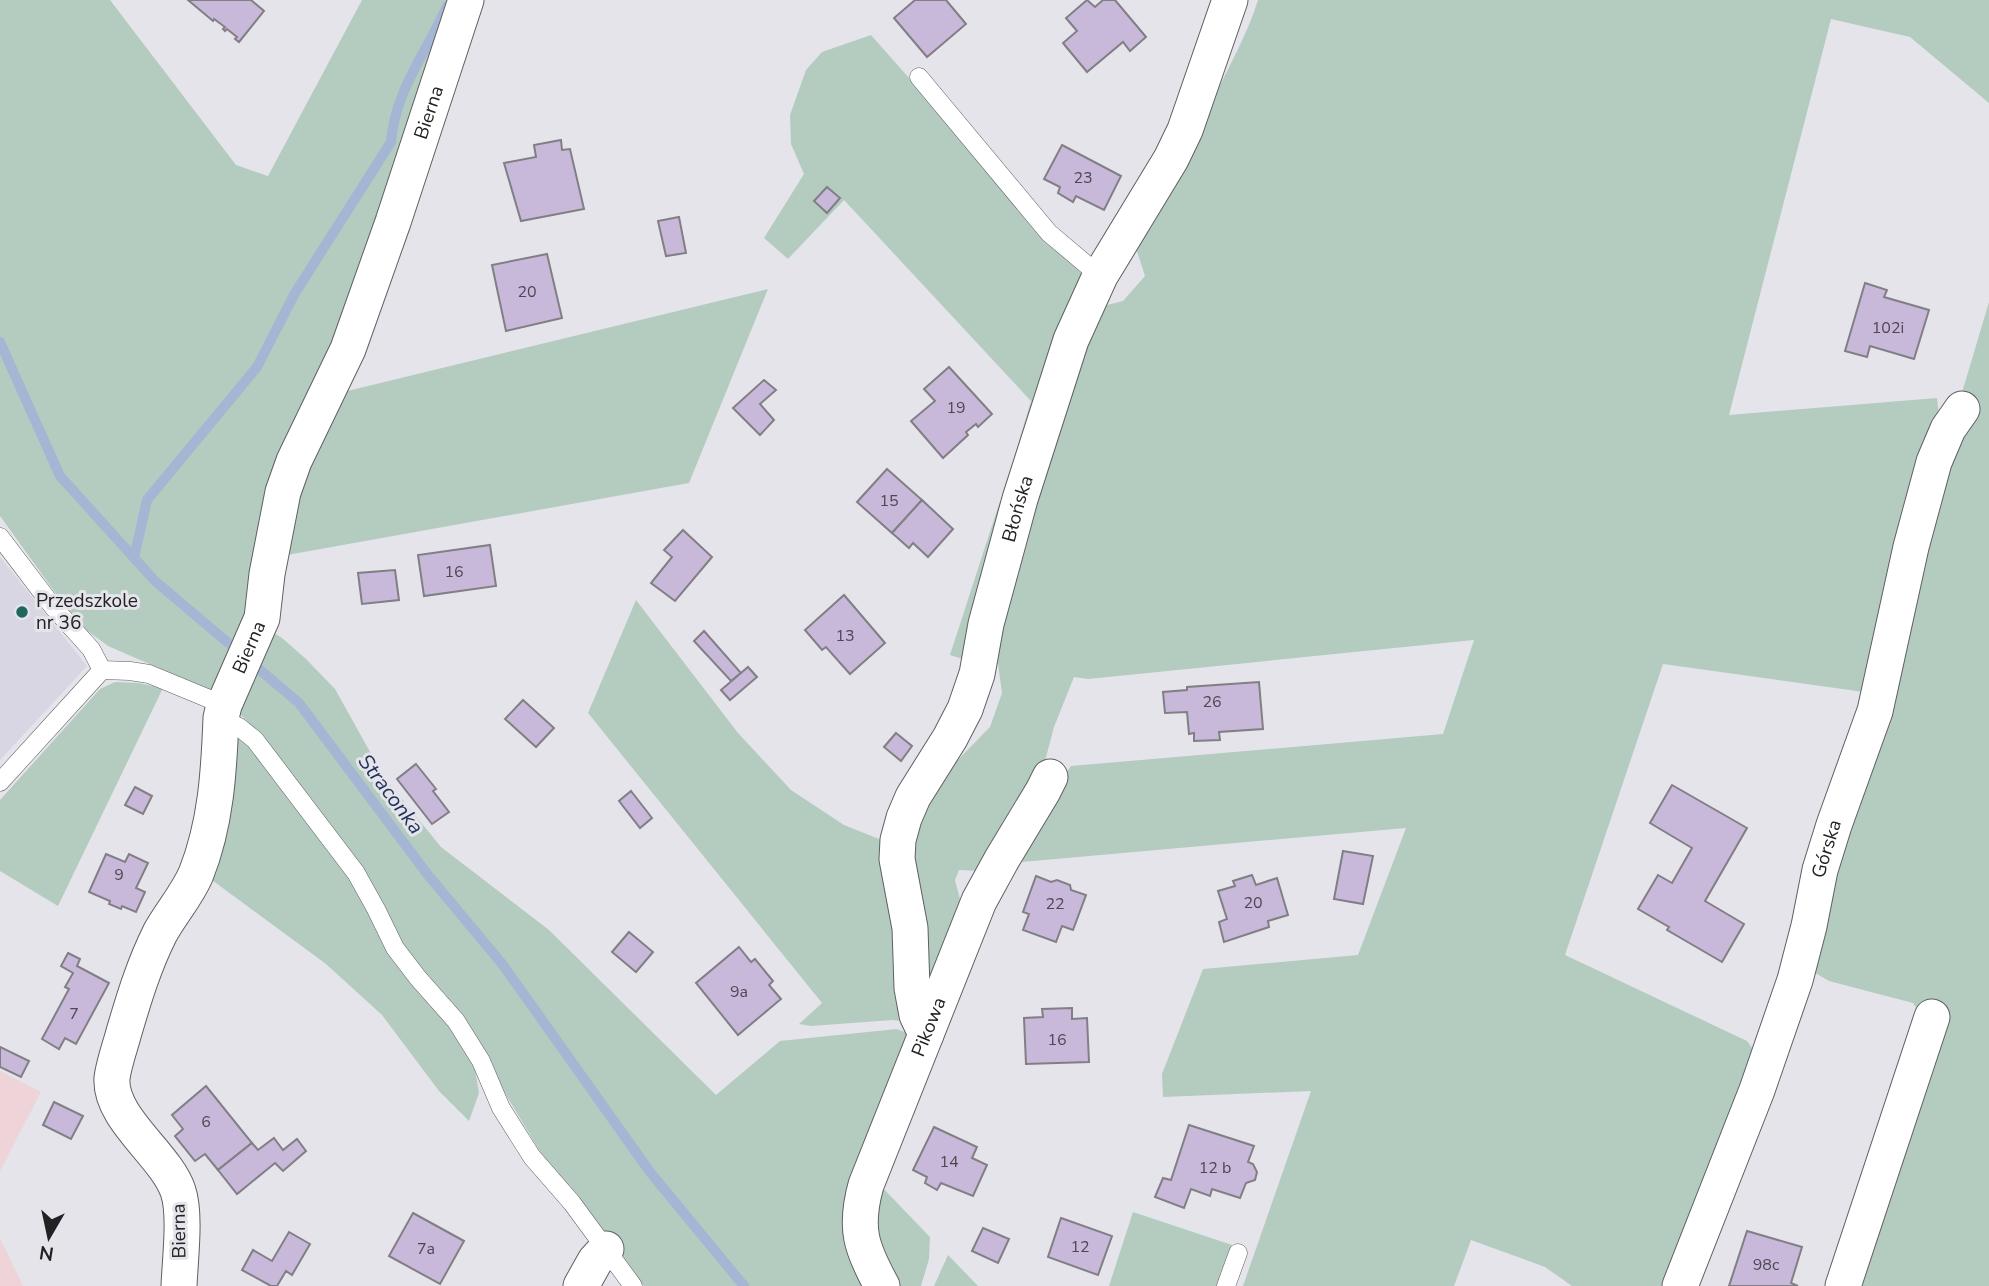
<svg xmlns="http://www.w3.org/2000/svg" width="1989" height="1286" font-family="'Nunito Sans',sans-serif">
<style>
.commercial{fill:#eed4d8}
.built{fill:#d7d6e2}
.green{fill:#b3ccbf}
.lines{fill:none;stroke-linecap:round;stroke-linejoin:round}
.stream{stroke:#a5b5d4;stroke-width:10}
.building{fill:#c8b9da;stroke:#817f84;stroke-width:2}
.lane-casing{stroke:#5f5f63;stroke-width:19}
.street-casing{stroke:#5f5f63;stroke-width:37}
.lane{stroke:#fff;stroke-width:18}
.street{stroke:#fff;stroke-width:35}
.poi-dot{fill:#1f675c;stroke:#e5e4ea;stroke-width:2.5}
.labels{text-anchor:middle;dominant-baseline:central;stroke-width:6;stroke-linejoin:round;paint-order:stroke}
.number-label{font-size:16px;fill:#4c4852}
.street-label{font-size:19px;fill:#222224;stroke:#e5e4ea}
.poi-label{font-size:19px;fill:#222224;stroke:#e5e4ea;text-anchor:start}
.water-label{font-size:21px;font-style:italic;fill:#1e315a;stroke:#e5e4ea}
</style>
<rect width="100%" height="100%" fill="#e5e4ea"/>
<g class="commercial">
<path d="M0 1071 41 1092 0 1171Z"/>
<path d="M0 1238 23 1286H0Z"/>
</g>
<path class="built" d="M0 557 87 666 0 760Z"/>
<g class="green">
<path d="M0 0H110L236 165 268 176 362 0H460L261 575 214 692 108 646 85 629 62 602 0 516Z"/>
<path d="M1258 0H1989V103L1910 37 1831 19 1729 415 1937 398 1939 416 1871 693 1663 664 1565 955 1747 1041 1761 1060 1670 1286H1572L1545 1267 1471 1240 1454 1286H1243L1311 1091 1163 1097 1162 1074 1203 969 1358 955 1406 828 1009 863 1032 822 1071 766 1443 734 1474 640 1088 679 1074 677 1054 727 1045 761 1028 802 982 871 959 870 955 880 960 899 957 921 931 999 908 832 945 773 990 727 1002 693 996 649 1009 575 1099 307 1123 301 1145 276 1134 242C1163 191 1191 140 1218 89 1233 59 1248 32 1258 0Z"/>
<path d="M871 35 1086 278 1017 475 1009 474 1031 401 844 200 788 259 764 238 804 174 791 144 790 115 806 70 822 52Z"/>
<path d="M768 289 689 483 276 557 335 394Z"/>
<path d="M1989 302V1286H1853L1918 1010 1913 1003 1829 981 1805 967 1961 396Z"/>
<path d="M1000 501 1006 506 963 659 950 655Z"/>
<path d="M636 600 738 733 791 790 844 825 889 843 909 1022 893 1020 811 1026 799 1024 822 1003 588 713Z"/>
<path d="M269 630 282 638 306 659 335 689 384 777 441 847 549 930 716 1095 780 1041 897 1029 907 1033 914 1042 884 1120 872 1286H644L615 1246 541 1153 485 1060 423 978 259 735 235 708Z"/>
<path d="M115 682 138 683 163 688 58 906 0 871V800L100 689Z"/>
<path d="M232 733 241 735 351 876 452 1025 474 1063 479 1093 469 1121 439 1091 382 1015 326 964 205 875Z"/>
<path d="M876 1181 930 1237 929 1259 921 1286H894L868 1203Z"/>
<path d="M1133 1212 1232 1245 1218 1286H1109Z"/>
<path d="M948 1255 978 1286H934Z"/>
</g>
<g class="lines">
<g class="stream">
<path d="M0 342 60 476 155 581 299 703 428 875 503 965 650 1172 744 1286"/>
<path d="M134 558 147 500 257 367 295 293 391 142C395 90 427 52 447 6"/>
</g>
</g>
<g class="building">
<path d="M188 0H251L264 11 239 42 235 39 237 37 227 29 225 31 223 29 225 27 214 19 213 21Z"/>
<path d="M915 0H946L966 24 927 57 894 18Z"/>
<path d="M1087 0 1095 7 1103 0H1115L1146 37 1130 51 1123 42 1087 72 1063 43 1077 31 1066 18Z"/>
<path d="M561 140 562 150 570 149 584 209 521 221 504 163 536 157 534 145Z"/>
<path d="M1062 145 1121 176 1104 210 1076 196 1073 202 1058 193 1060 187 1044 179Z"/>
<path d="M827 187 840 198 827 213 814 201Z"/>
<path d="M679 217 686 253 666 256 658 221Z"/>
<path d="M547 254 562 318 506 331 492 265Z"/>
<path d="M1865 283 1887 290 1884 297 1929 310 1914 359 1870 346 1867 357 1845 351Z"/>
<path d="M949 367 992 414 978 427 976 424 966 432 968 435 943 458 911 421 935 401 924 389Z"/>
<path d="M764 380 776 390 760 404 774 420 760 435 733 408Z"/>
<path d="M887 469 922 500 892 533 857 502Z"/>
<path d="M922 500 953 529 928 557 913 543 909 548 892 533Z"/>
<path d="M683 530 712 557 675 601 651 583 672 557 664 550Z"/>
<path d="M490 545 496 586 424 596 418 555Z"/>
<path d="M395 570 399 600 362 604 358 573Z"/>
<path d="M844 595 885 643 850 674 826 647 822 650 805 630Z"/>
<path d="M704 631 741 673 731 681 694 641Z"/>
<path d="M748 667 757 677 730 700 721 690Z"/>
<path d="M1259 682 1263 729 1219 732 1220 740 1194 741V733L1189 734 1187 712 1165 713 1163 692 1187 690V687Z"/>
<path d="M523 700 554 728 536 747 505 719Z"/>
<path d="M896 733 912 746 901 761 884 747Z"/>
<path d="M416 764 436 789 433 791 449 812 432 824 397 779Z"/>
<path d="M1672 785 1747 828 1705 901 1744 924 1722 962 1667 930 1669 927 1638 909 1658 875 1672 883 1692 848 1650 823Z"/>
<path d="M135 787 152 796 143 814 125 805Z"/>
<path d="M631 791 652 818 640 828 619 801Z"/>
<path d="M1343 851 1373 856 1363 904 1334 899Z"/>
<path d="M106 854 125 862 129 854 148 863 136 888 145 892 136 912 122 906 121 909 109 904 110 901 89 892Z"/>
<path d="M1252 875 1256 885 1277 878 1288 915 1268 921 1269 927 1224 942 1219 922 1227 919 1218 891 1235 886 1233 881Z"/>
<path d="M1036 876 1051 882 1057 880 1070 885 1071 890 1086 895 1073 930 1062 926 1056 942 1023 930 1029 914 1023 912Z"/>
<path d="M629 932 653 952 636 972 612 952Z"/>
<path d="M739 947 751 962 755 959 773 981 769 985 781 999 738 1035 696 983Z"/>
<path d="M68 953 80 959 77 966 109 983 76 1044 65 1038 59 1049 42 1039 69 989 65 987 73 973 61 966Z"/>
<path d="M1072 1008V1019L1087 1018 1089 1062 1026 1064 1024 1018 1043 1017 1042 1009Z"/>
<path d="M0 1047 29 1061 21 1077 0 1067Z"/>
<path d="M206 1086 252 1143 218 1170 205 1154 195 1161 175 1136 183 1129 172 1115Z"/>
<path d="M54 1102 83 1116 71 1139 43 1125Z"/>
<path d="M1189 1125 1254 1146 1248 1162 1253 1164 1257 1172 1255 1180 1246 1183 1240 1198 1212 1189 1210 1196 1191 1189 1184 1208 1155 1197 1163 1178 1171 1180Z"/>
<path d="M934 1127 977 1147 972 1158 987 1165 973 1196 941 1183 937 1190 925 1183 927 1177 913 1170Z"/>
<path d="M274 1138 283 1150 297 1139 306 1151 283 1171 275 1163 237 1194 218 1170 252 1143 258 1150Z"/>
<path d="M413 1213 464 1241 440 1284 389 1256Z"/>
<path d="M1061 1218 1112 1236 1098 1275 1048 1257Z"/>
<path d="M983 1228 1009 1239 998 1263 972 1251Z"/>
<path d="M1747 1231 1802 1247 1791 1283 1798 1286H1729Z"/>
<path d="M289 1232 310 1244 292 1275 286 1271 277 1286H271L242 1270 253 1250 272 1261Z"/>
</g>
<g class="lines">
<defs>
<g id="lane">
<path d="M919 77 1049 233 1100 276"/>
<path d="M0 537 54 608 91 649 102 670"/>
<path d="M102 670 130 671 149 674 224 705"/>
<path d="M221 718 239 727 255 740 356 873 376 909 395 948 418 978 456 1021 481 1061 501 1108 532 1157 572 1203 633 1286"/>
<path d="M0 782 102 670"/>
<path d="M1226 1286 1238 1253"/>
</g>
<g id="street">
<path id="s1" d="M926 1034 917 1015 912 988 910 928 897 859 898 840 904 818 913 797 950 738 965 709 977 674 986 624 1020 499 1071 340 1100 276 1171 159 1185 130 1230 0"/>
<path id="s2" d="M179 1286C180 1260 186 1214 178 1191 166 1155 109 1118 112 1078 114 1063 120 1047 124 1032 134 998 144 965 160 933 171 913 187 895 196 874 216 824 219 771 221 718L224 705 262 618 267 574 283 492 294 461 348 349 393 222 466 0"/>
<path d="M581 1286 595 1261 606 1249"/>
<path id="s3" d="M882 1286C861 1248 854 1228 866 1185L979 901 1002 859 1043 791 1050 777"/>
<path id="s4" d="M1680 1286 1757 1090 1795 980 1809 926 1820 870 1834 825 1875 711 1911 547 1934 462 1948 429 1962 409"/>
<path d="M1843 1286 1932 1017"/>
</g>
</defs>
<use href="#lane" class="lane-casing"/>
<use href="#street" class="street-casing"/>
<use href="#lane" class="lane"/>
<use href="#street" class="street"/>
</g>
<circle class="poi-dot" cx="22" cy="612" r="7"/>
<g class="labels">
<g class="number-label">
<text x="1083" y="178">23</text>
<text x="527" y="292">20</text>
<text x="1888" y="328">102i</text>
<text x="956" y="408">19</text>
<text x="889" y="501">15</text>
<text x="454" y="572">16</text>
<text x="845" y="636">13</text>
<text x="1212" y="702">26</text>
<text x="119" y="875">9</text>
<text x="1253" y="903">20</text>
<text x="1055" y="904">22</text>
<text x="739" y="992">9a</text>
<text x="74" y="1014">7</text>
<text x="1057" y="1040">16</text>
<text x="206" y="1122">6</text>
<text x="949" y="1162">14</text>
<text x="1215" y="1168">12 b</text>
<text x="1080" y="1247">12</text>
<text x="426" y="1249">7a</text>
<text x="1766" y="1265">98c</text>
</g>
<g class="street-label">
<text stroke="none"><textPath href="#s2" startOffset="1253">Bierna</textPath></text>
<text stroke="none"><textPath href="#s1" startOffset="553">Błońska</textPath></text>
<text stroke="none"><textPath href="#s2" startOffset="686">Bierna</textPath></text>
<text stroke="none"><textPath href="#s4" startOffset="462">Górska</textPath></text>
<text stroke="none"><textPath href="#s3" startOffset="276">Pikowa</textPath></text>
<text transform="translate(179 1231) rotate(-91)">Bierna</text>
</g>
<g class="poi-label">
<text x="36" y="601">Przedszkole<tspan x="36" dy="22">nr 36</tspan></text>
</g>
<g class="water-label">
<text transform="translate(391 794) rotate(53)">Straconka</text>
</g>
</g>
<g transform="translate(49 1237) rotate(189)" stroke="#e5e4ea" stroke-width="5" paint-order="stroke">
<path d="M0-5L12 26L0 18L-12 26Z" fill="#222224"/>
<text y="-10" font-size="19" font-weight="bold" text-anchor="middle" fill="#222224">N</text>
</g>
</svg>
